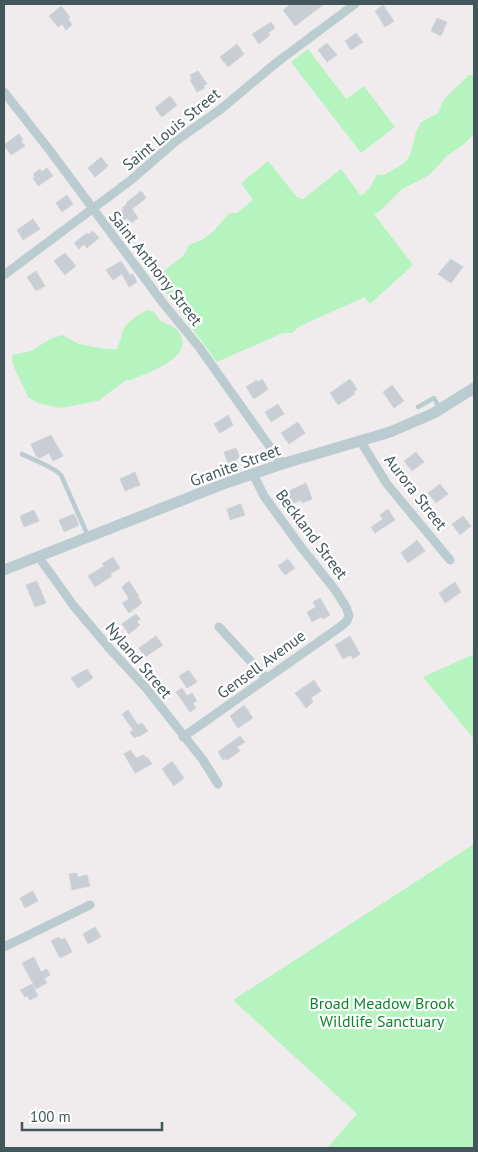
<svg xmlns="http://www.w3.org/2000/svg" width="478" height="1152" font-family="'PT Sans',sans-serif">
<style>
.green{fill:#b5f4bf}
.building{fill:#c8ced3;stroke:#d0d5da}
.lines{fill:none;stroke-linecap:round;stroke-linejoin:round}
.service{stroke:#bbccd1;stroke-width:4.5}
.minor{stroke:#bbccd1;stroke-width:9}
.tertiary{stroke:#bbccd1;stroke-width:11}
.labels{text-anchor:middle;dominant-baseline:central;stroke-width:4.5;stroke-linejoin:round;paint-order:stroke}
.street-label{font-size:16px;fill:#43565c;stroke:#fff}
.park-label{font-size:16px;fill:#0c862d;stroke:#fff}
</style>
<rect width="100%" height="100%" fill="#f0eced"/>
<g class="green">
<path d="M308 49 346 99 364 86 395 127 361 153 291 62Z"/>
<path d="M469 75H474V134L463 145 448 155 429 175 401 190 381 210 374 214 413 265 370 304 365 297 300 326 292 333H283L217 362 155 278 184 255 189 245 202 240 214 231 229 213H237L253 200 241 183 268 161 297 197 303 199 341 169 361 196 370 188 377 174 384 175 406 162 411 152 416 132 421 122 438 113 444 99Z"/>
<path d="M147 310 154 312C156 314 159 320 161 321 167 325 173 325 178 331 198 357 147 373 131 380H126L98 401 60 408 38 403 28 397 13 365 12 355 31 351 50 339 62 335 79 344 104 349H116C121 343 120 337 123 331 126 321 139 315 147 310Z"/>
<path d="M474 654V739L423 677Z"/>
<path d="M474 844V1148H327L357 1114 233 1000Z"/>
</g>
<g class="building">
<path d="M291 4H324L295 26 283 10Z"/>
<path d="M383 5 394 21 385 27 375 11Z"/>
<path d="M61 6 70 17 68 19 72 25 66 30 62 24 58 27 49 16Z"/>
<path d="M437 18 447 22 441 36 431 31Z"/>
<path d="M271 22 275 28 268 33 270 35 259 44 252 34Z"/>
<path d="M356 33 363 42 351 50 345 41Z"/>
<path d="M327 43 337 55 327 62 318 50Z"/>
<path d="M237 44 244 54 228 67 220 57Z"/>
<path d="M198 71 207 84 203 86 205 88 197 92 190 80 192 79 190 75Z"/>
<path d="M170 96 177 105 162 117 155 108Z"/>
<path d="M19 134 23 140 21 141 25 146 11 155 4 145Z"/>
<path d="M101 157 108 166 95 177 88 168Z"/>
<path d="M47 168 53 176 38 186 33 178 35 177 33 174 40 169 41 172Z"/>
<path d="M141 191 146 198 132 209 138 218 131 223 127 218 122 222 117 214 124 209 122 208 127 204 126 203Z"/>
<path d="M67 195 73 204 62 212 56 203Z"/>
<path d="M33 219 40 229 23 240 17 230Z"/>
<path d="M93 231 99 238 87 248 84 244 79 249 74 243 87 233 89 234Z"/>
<path d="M65 253 76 266 65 275 54 261Z"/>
<path d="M451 259 463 267 451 283 438 274Z"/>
<path d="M121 261 130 275 133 274 137 282 129 287 122 274 113 280 106 270Z"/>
<path d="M36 271 45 286 36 291 27 277Z"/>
<path d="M262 379 268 389 254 399 246 387 257 380 258 382Z"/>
<path d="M350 379 357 389 354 392 355 394 338 405 330 393Z"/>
<path d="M392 385 404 401 394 408 383 392Z"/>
<path d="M278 404 284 414 271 422 265 412Z"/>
<path d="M228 415 233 425 220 433 214 424Z"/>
<path d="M298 422 305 433 289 444 281 433Z"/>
<path d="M51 435 63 456 53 461 49 453 40 458 36 456 31 444Z"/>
<path d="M236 448 240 458 228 463 224 452Z"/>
<path d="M416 452 424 462 412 471 404 461Z"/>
<path d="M135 472 140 485 125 491 120 479Z"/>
<path d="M306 483 312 499 302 503 301 500 292 504 287 492Z"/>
<path d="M440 484 448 494 436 503 428 493Z"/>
<path d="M241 504 245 515 230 520 227 509Z"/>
<path d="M388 509 395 520 375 533 371 527 383 519 380 515Z"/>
<path d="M34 510 39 521 24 527 20 516Z"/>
<path d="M74 514 79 525 64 532 59 520Z"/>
<path d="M463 516 471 526 460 535 452 524Z"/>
<path d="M417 540 425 551 408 563 401 553Z"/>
<path d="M113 557 120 568 110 574 112 576 95 587 88 576 104 566 102 564Z"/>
<path d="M288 559 295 568 285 575 278 566Z"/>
<path d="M37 581 46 603 35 607 26 585Z"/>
<path d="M129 581 139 596 138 597 142 603 129 613 122 603 129 599 122 587Z"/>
<path d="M455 582 461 592 445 603 439 593Z"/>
<path d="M320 598 330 615 323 619 321 617 312 622 307 612 316 607 313 602Z"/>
<path d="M136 614 140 619 137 622 140 625 129 634 122 624Z"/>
<path d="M156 636 163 645 145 657 139 648Z"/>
<path d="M350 636 360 654 353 659 351 655 343 659 335 645Z"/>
<path d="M87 669 93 678 78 688 71 678Z"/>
<path d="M189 670 197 682 187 688 179 676Z"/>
<path d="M314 680 321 691 311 698 313 702 306 708 295 693Z"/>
<path d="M182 688 187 696 192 693 197 701 193 703 196 708 190 712 176 692Z"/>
<path d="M244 705 253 718 238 728 230 716Z"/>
<path d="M128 710 138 725 142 723 148 731 138 737 137 736 134 738 130 732 133 730 122 714Z"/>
<path d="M240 736 245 742 237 747 240 751 227 760 226 758 223 760 218 752Z"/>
<path d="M130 750 136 758 144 755 146 758 147 757 152 764 135 773 124 754Z"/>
<path d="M172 761 184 778 174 786 162 769Z"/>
<path d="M77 873 78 877 87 875 90 886 72 890 69 874Z"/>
<path d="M33 891 38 901 25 908 20 898Z"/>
<path d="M95 927 101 937 88 944 83 934Z"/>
<path d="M59 937 61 940 65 938 72 952 60 958 51 941Z"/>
<path d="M34 957 41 972 47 969 50 975 44 979 47 983 36 989 22 963Z"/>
<path d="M32 984 38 996 30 1000 27 996 25 997 20 990Z"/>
</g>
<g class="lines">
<g class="service">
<path d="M418 407 434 398 440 409"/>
<path d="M22 454C33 460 54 467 61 475L88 536"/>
</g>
<g class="minor">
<path d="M4 92 51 152 163 303 199 347 282 464"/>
<path d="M4 275 131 180 177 140 221 109 276 63 355 4"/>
<path d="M361 442 387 484 450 560"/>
<path d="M38 556 73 605 110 649 146 688 203 760 218 784"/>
<path d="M219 627 266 678"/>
<path d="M183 737 340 627 347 621 349 615 346 607 336 591 301 547 264 496 253 474"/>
<path d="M4 947 90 905"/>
</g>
<path class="tertiary" d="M4 570 226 483 282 464 390 432 434 413 474 388"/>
</g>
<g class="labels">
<g class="street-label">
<text transform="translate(171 129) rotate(-39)">Saint Louis Street</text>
<text transform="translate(156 268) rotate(52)">Saint Anthony Street</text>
<text transform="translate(235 465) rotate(-20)">Granite Street</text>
<text transform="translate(416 492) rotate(52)">Aurora Street</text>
<text transform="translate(312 534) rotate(53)">Beckland Street</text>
<text transform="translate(139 660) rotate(50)">Nyland Street</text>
<text transform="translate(261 664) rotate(-36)">Gensell Avenue</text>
</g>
<g class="park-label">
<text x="382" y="1003">Broad Meadow Brook<tspan x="382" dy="18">Wildlife Sanctuary</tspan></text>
</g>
</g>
<rect width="478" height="1152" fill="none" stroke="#43565c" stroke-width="10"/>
<path d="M22 1122v8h140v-8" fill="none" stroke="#43565c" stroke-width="2.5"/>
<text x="30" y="1122" font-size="15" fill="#43565c" stroke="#ffffff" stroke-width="4" paint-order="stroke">100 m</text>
</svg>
